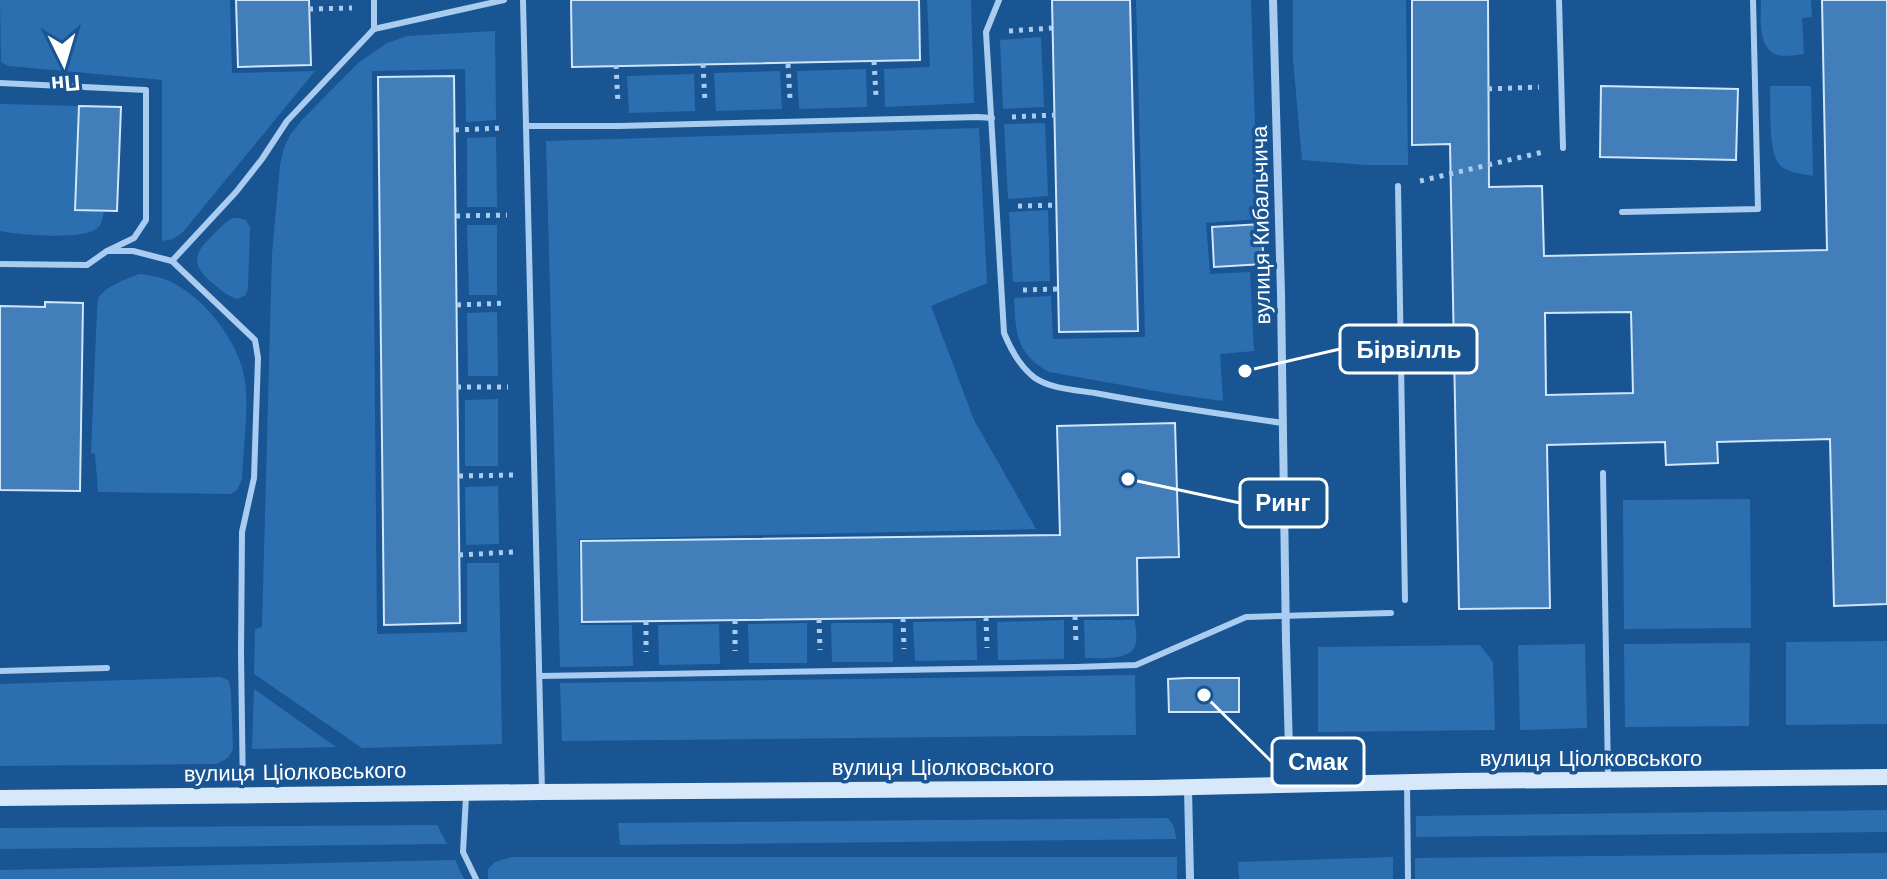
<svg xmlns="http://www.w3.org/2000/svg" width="1887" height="879" font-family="'Work Sans',sans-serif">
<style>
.green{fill:#2c6fb1}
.building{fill:#427eba;stroke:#d0e6fb;stroke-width:2;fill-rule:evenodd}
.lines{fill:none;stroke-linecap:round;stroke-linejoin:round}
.path{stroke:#aaccf0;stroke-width:5;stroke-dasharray:4 6;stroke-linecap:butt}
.lane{stroke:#aaccf0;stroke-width:6}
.street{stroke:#aaccf0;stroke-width:8}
.secondary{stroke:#d7e8fb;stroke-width:16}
.labels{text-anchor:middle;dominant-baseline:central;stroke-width:7;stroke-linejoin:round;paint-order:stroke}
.street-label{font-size:22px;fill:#fff;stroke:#195493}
.leader{fill:none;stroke:#fff;stroke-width:3}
.callout-dot{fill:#fff;stroke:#195493;stroke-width:3}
.callout{fill:#195493;stroke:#fff;stroke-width:3}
.callout-label{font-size:24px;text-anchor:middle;font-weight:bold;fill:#fff}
</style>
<rect width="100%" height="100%" fill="#195493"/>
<g class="green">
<path d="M0 0H230L232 73 315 71 183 232 173 239 162 241V80L9 66 1 62Z"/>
<path d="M927 0H971L974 103 885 107 884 69 930 67Z"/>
<path d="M1136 0H1251L1258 219 1206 223 1210 274 1250 272 1254 351 1220 354 1223 401 1172 394 1049 372C1015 353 1016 332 1014 298L1051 296 1053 339 1145 337Z"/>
<path d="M1293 0H1406L1408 165H1365L1302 160 1293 59Z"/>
<path d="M1761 0H1811L1812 17 1802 18 1804 54C1795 55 1785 57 1777 55 1757 48 1761 17 1761 0Z"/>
<path d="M495 31 496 120 466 122 465 69 372 71 377 634 467 632V563H499L502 744 362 748 254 674 255 629 262 627 272 254 280 164 284 148 290 135 302 120 358 63 387 43 407 36Z"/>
<path d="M1041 37 1044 107 1003 109 1000 40Z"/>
<path d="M866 69 867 107 799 109 797 71Z"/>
<path d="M780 71 782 109 716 111 714 73Z"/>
<path d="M694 74 695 111 629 113 627 76Z"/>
<path d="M1770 86H1811L1813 176C1802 174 1791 173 1782 167 1767 156 1771 105 1770 86Z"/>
<path d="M0 104 79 106 75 210 104 212C102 219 102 225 96 229 82 240 19 235 0 231Z"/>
<path d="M1045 123 1048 196 1008 199 1004 124Z"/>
<path d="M979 128 987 283 931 306 974 420 1036 529 579 539 581 625H632L633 666 560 667 546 141Z"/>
<path d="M496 137 497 207H467V138Z"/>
<path d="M1048 210 1050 281 1013 282 1009 212Z"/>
<path d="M232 218H239L246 220 250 228 248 287 246 295 237 299C228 296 222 291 215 285 196 270 190 258 208 240 216 232 223 224 232 218Z"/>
<path d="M467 225H497V295H469Z"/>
<path d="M140 274C148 275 156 276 164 279 201 292 240 342 245 381 249 411 243 448 242 479L237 490 231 494 98 492 95 454 91 453 97 310C98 306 97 301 99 297 105 287 129 277 140 274Z"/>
<path d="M497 312 498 376H468L467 313Z"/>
<path d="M498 399V466H465V400Z"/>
<path d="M498 486 499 544 466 545 465 487Z"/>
<path d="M1750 499 1751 628 1624 629 1623 500Z"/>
<path d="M1064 620V659L998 660 997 622Z"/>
<path d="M1084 620H1135C1135 627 1138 639 1135 646 1130 661 1097 658 1085 658Z"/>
<path d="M976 621 977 660 915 661 913 622Z"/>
<path d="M807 623V663H749L748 624Z"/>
<path d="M831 623H893V662H832Z"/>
<path d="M719 624 720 664 659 665 658 625Z"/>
<path d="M1887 641V724L1786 725V642Z"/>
<path d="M1750 643 1749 726 1625 727 1624 644Z"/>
<path d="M1585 644 1587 728 1520 730 1518 645Z"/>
<path d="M1480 645 1493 662 1495 730 1318 732V647Z"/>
<path d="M1135 675 1136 735 562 741 560 683Z"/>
<path d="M221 677 229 681 231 692 233 748C230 758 225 760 216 764L0 766V684Z"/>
<path d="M254 689 336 747 252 749Z"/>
<path d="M1887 810V832L1416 837V816Z"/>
<path d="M1167 818C1174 823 1175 830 1176 839L620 845 618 823Z"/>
<path d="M437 825 447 844 0 849V828Z"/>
<path d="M1887 853V879H1415V858Z"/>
<path d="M512 857H1177V879H488V869L495 862Z"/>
<path d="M1393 857V879H1239L1238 862Z"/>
<path d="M455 860 464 879H0V870Z"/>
</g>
<g class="building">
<path d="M236 0H309L311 65 238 67Z"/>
<path d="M571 0H919L920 60 572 67Z"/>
<path d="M1052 0H1130L1138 331 1059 332Z"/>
<path d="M1412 0H1488L1489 187 1542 186 1544 256 1827 250 1822 0H1887V604L1834 606 1830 439 1717 442 1718 463 1666 465 1665 442 1547 445 1550 608 1459 609 1450 144 1412 145ZM1631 312 1633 393 1546 395 1545 313Z"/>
<path d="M454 76 460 623 384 625 378 77Z"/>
<path d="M1601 86 1738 89 1736 160 1600 157Z"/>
<path d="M79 106 121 107 117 211 75 210Z"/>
<path d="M1261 224 1264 264 1214 267 1212 227Z"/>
<path d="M45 302 83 303 80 491 0 490V306L45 307Z"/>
<path d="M1175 423 1179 557 1137 558 1138 615 582 622 581 541 1060 535 1057 426Z"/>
<path d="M1187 678H1239V712H1169L1168 679Z"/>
</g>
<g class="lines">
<g class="path">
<path d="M309 9 352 8"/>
<path d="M1009 31 1052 28"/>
<path d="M874 61 876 96"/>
<path d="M703 64 705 103"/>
<path d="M788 64 790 99"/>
<path d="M616 65 618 104"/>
<path d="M1488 89 1539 87"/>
<path d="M1012 117 1055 115"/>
<path d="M455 130 502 128"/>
<path d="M1420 181 1543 152"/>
<path d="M1018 206 1057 205"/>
<path d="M456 216 507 215"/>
<path d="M1023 290 1058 289"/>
<path d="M457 305 507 303"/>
<path d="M457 387H508"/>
<path d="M459 476 514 475"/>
<path d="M459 555 513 552"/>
<path d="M1075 616 1076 643"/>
<path d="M986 617 987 648"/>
<path d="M903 618 904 649"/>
<path d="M819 619 820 650"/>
<path d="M735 620V651"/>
<path d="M646 621V652"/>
</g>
<g class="lane">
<path d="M523 0 542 792"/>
<path d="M999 0 986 32 1004 333C1011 350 1020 367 1035 378 1051 389 1076 390 1095 393 1157 405 1220 414 1283 423"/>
<path d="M1559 0 1563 148"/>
<path d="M374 29 504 0"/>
<path d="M0 83 146 90V220L134 238 107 251"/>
<path d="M526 126H619L978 117 992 118"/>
<path d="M1398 186 1405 600"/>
<path d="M1622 212 1758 209 1753 0"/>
<path d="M0 264 87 265 107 251H133L172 261"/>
<path d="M1603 473 1608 776"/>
<path d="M0 671 107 668"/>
<path d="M540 676 1076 667 1136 665 1246 617 1391 613"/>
<path d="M1407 783 1408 879"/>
<path d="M243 795 241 653 242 532 254 478 258 358 255 340 172 261 236 192 262 159 287 121 374 29V0"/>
<path d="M466 796 463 852 476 879"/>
</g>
<g class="street">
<path d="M1273 0 1281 294 1286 641 1290 785"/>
<path d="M1188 788 1190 879"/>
</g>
<path class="secondary" d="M0 798 542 792 1152 788 1457 781 1887 777"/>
</g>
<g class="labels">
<g class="street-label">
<text transform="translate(1261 225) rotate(-91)">вулиця Кибальчича</text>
<text x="1591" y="758">вулиця Ціолковського</text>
<text x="943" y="767">вулиця Ціолковського</text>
<text transform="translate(295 772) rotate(-1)">вулиця Ціолковського</text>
</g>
</g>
<path class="leader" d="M1245 371L1340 349M1128 479L1240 503M1204 695L1272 762"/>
<g class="callout-dot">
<circle cx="1245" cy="371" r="8"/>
<circle cx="1128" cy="479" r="8"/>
<circle cx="1204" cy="695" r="8"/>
</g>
<g class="callout">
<rect x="1340" y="325" width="137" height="48" rx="8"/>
<rect x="1240" y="479" width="87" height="48" rx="8"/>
<rect x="1272" y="738" width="92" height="48" rx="8"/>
</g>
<g class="callout-label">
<text x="1409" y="358">Бірвілль</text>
<text x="1283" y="511">Ринг</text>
<text x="1318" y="770">Смак</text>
</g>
<g transform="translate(64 64) rotate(175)" stroke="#195493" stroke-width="6" paint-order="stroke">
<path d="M0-6L14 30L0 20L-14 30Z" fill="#ffffff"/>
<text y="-12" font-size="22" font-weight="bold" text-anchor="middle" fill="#ffffff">Пн</text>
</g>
</svg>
